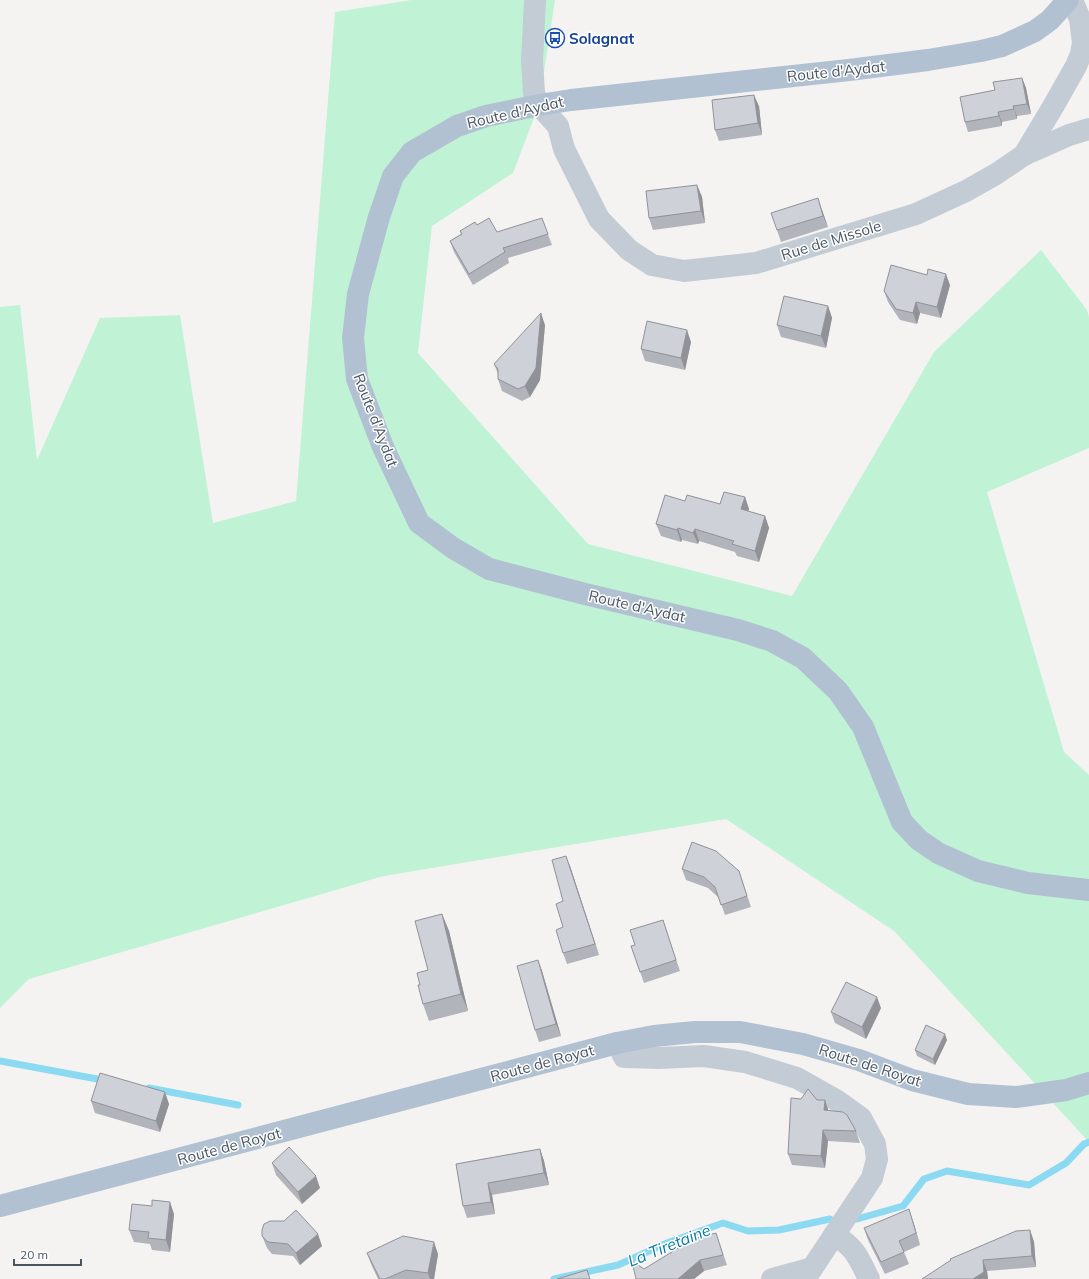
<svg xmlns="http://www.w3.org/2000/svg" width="1089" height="1279" font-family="Mulish,sans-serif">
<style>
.green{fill:#c0f3d5}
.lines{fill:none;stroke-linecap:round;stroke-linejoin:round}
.stream{stroke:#8bdaf2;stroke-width:7}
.minor{stroke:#c3ccd4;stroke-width:22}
.major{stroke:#b1c1d2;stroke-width:22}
.wall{fill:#b1b4ba}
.shaded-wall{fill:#909297}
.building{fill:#ced1d8;stroke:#909297}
.labels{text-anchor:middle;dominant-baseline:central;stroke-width:3;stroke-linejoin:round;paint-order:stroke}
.transit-label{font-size:15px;font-weight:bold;fill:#164399;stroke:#fff;text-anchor:start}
.street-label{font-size:15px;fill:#495562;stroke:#fff}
.water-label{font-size:16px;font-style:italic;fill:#057ca1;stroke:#fff}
</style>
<rect width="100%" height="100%" fill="#f5f3f2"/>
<path class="green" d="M411 0H555L539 105 513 173 432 226 418 353 588 544 792 596 934 352 1041 250 1087 310 1089 317V448L987 492 1064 752 1089 775V1142L894 931 726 819 384 876 29 979 0 1008V307L20 305 37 460 100 318 180 315 213 523 296 501 335 12Z"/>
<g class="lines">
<g class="stream">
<path d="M0 1061 108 1081"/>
<path d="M149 1088 238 1105"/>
<path d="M857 1219 903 1206 924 1179 947 1171 1029 1185 1066 1163 1084 1144 1089 1142"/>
<path d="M554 1279 618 1265 667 1243 723 1223 748 1231 779 1230 830 1219"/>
</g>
<g class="minor">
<path d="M535 0 532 61 534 93 539 105 558 126 564 149 599 219 629 250 652 265 684 271 756 263 916 214 966 191 996 174 1024 155 1054 105 1076 66 1081 54 1083 43 1080 19 1072 0"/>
<path d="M1024 155 1069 135 1089 129"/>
<path d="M617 1043 624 1057 659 1058 704 1056 745 1062 797 1078 836 1100 861 1118 875 1144 877 1159 872 1178 805 1279"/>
<path d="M834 1235C856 1248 858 1257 869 1279"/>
<path d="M772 1279 812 1268"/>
</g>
<g class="major">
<path d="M1068 0 1050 20 1035 31 1002 46 981 51 928 60 849 70 571 100 539 105 486 116 457 126 412 152 393 176 379 217 358 294 353 338 357 379 383 447 419 523 453 548 489 569 585 594 738 630 772 641 803 658 838 691 863 727 902 822 919 840 938 853 978 871 1028 883 1089 890"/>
<path d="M0 1206 617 1043 654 1036 695 1032H740L803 1044 859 1060 912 1080 968 1094 1016 1097 1066 1090 1089 1083"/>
</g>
</g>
<g class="wall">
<path d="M1022 78 1026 88 1031 114 1017 116V119L1002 122V126L968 132 965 122 995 90Z"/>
<path d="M759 106 762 135 719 141 715 130Z"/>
<path d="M697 185 702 197 705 223 653 230 649 218Z"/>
<path d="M822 210 828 227 781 242 777 230Z"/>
<path d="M477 225 497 232 546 229 552 245 508 258 509 263 473 285 454 252 450 241 461 234 460 231Z"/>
<path d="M950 285 941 318 920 313 917 324 900 320 888 302 884 291Z"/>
<path d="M828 306 832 318 826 348 781 337 777 325Z"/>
<path d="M545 325 540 380 530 397 522 401 502 391 498 379V374L494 364Z"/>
<path d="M691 342 685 370 645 361 641 349Z"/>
<path d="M745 497 749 509 748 511 765 516 769 528 759 562 737 556 735 552 699 541 698 544 682 540 681 542 661 536 656 524 685 501 720 504Z"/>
<path d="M570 866 599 955 567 964 563 953V901Z"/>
<path d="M682 869 739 871 751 907 725 915 719 898 708 888 686 880Z"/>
<path d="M442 914 449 931 468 1011 429 1021 423 1004 420 985 428 970Z"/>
<path d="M663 920 680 971 644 983 631 946 635 945Z"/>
<path d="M538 960 542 971 561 1036 539 1042 535 1030Z"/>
<path d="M881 1008 866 1039 835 1023 831 1012Z"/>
<path d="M947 1040 935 1065 917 1056 915 1050Z"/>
<path d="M801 1099 817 1100 829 1111 856 1131 860 1143 828 1141 825 1168 792 1165 788 1154Z"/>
<path d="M91 1101 169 1104 160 1132 95 1113Z"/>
<path d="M540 1149 544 1161 549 1185 492 1195 495 1214 467 1218 463 1206 456 1164Z"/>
<path d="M272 1163 320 1188 302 1204 276 1175Z"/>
<path d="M174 1214 170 1252 152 1250 150 1244 134 1242 129 1230Z"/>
<path d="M913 1221 920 1245 904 1252 909 1264 885 1274 868 1240 864 1228Z"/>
<path d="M1030 1230 1034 1242 1036 1267 987 1271 988 1279H922Z"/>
<path d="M716 1233 727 1265 704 1271 694 1279H636L644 1269Z"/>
<path d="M262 1236 322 1246 300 1265 293 1256 272 1254 267 1248Z"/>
<path d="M367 1253 438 1254 434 1279H378L371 1264Z"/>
</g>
<g class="shaded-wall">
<path d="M1022 78 1026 88 1031 114 1027 104Z"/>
<path d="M754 95 759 106 762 135 758 123Z"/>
<path d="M1013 106 1017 116V119L1014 109Z"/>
<path d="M998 112 1002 122V126L999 116Z"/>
<path d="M697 185 702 197 705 223 701 211Z"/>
<path d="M818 198 822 210 828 227 823 216Z"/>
<path d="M946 274 950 285 941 318 937 307Z"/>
<path d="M916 302 920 313 917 324 913 313Z"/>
<path d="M828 306 832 318 826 348 821 336Z"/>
<path d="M541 313 545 325 540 380 530 397 525 386Z"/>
<path d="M687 330 691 342 685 370 681 358Z"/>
<path d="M745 497 749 509 746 521 741 509Z"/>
<path d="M765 516 769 528 759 562 755 551Z"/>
<path d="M678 528 682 540 681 542 677 530Z"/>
<path d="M695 529 699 541 698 544 693 533Z"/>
<path d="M566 856 570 866 599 955 595 944Z"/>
<path d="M442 914 449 931 468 1011 461 994Z"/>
<path d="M538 960 542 971 561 1036 556 1024Z"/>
<path d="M877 997 881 1008 866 1039 862 1027Z"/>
<path d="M945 1034 947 1040 935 1065 933 1059Z"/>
<path d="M165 1092 169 1104 160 1132 156 1121Z"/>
<path d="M825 1100 829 1112 824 1110Z"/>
<path d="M823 1130 828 1141 825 1168 821 1156Z"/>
<path d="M540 1149 544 1161 549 1185 544 1173Z"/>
<path d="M316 1176 320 1188 302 1204 298 1192Z"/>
<path d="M488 1183 492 1195 495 1214 491 1202Z"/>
<path d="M170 1202 174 1214 170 1252 166 1240Z"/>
<path d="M909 1209 913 1221 920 1245 916 1233Z"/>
<path d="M1030 1230 1034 1242 1036 1267 1032 1256Z"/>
<path d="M318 1234 322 1246 300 1265 296 1253Z"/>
<path d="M434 1242 438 1254 434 1279H430L428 1273Z"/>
<path d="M700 1260 704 1271 694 1279H678Z"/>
<path d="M983 1260 987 1271 988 1279H973Z"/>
</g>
<g class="building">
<path d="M1022 78 1027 104 1013 106 1014 109 998 112 999 116 965 122 960 97 995 90 993 82Z"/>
<path d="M754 95 758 123 715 130 712 100Z"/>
<path d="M697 185 701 211 649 218 646 191Z"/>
<path d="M818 198 823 216 777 230 771 213Z"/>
<path d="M489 218 497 232 542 218 548 234 503 248 505 252 469 274 450 241 462 234 460 231 475 222 477 225Z"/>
<path d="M891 265 927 275 928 269 946 274 937 307 916 302 913 313 896 309 884 291Z"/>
<path d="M784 296 828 306 821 336 777 325Z"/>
<path d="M541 313 536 368 525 386 518 389 498 379V369L494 364Z"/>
<path d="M647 321 687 330 681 358 641 349Z"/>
<path d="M724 492 745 497 741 509 765 516 755 551 732 544 734 541 695 529 693 533 678 528 677 530 656 524 665 495 685 501 687 495 720 504Z"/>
<path d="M692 842 716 851 739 871 747 896 721 905 715 887 704 877 682 869Z"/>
<path d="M566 856 595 944 563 953 556 930 563 927 556 904 563 901 552 860Z"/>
<path d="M442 914 461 994 423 1004 418 985H420L417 973 428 970 415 921Z"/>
<path d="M663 920 676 960 640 972 631 946 635 945 630 930Z"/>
<path d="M538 960 556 1024 535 1030 517 966Z"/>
<path d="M846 982 877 997 862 1027 831 1012Z"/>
<path d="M926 1025 945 1034 933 1059 915 1050Z"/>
<path d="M100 1073 165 1092 156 1121 91 1101Z"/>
<path d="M808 1089 817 1100H825L824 1110 843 1112 847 1115 856 1131 823 1130 821 1156 788 1154 791 1098 801 1099Z"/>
<path d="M289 1147 316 1176 298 1192 272 1163Z"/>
<path d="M540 1149 544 1173 488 1183 491 1202 463 1206 456 1164Z"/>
<path d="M152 1200 170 1202 166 1240 148 1238 149 1232 129 1230 132 1204 152 1206Z"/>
<path d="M909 1209 916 1233 899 1241 904 1252 881 1262 864 1228Z"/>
<path d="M296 1210 318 1234 296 1253 288 1244 268 1242 262 1236V1230L264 1224 270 1221H284Z"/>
<path d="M1030 1230 1032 1256 983 1260 984 1272 973 1279H922L951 1260 950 1259 1016 1231Z"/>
<path d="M716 1233 723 1255 700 1260 678 1279H636L632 1261 644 1269 693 1239Z"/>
<path d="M403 1236 434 1242 428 1273 406 1270 385 1279H380L367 1253Z"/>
<path d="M587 1270 590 1279H557Z"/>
</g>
<defs>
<symbol id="bus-ring" viewBox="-11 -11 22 22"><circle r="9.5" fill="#fff" stroke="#1a4fb4" stroke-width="1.5"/><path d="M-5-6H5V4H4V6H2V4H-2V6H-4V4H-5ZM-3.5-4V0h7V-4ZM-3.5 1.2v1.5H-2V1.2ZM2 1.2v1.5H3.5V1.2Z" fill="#1a4fb4"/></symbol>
</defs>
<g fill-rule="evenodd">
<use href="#bus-ring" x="544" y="27" width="22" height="22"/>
</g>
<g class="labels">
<g class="transit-label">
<text x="569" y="38">Solagnat</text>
</g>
<g class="street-label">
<text transform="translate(836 71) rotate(-6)">Route d'Aydat</text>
<text transform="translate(515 112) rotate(-13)">Route d'Aydat</text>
<text transform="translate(831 240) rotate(-17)">Rue de Missole</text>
<text transform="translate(376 420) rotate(69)">Route d'Aydat</text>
<text transform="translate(637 606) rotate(13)">Route d'Aydat</text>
<text transform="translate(542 1063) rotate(-15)">Route de Royat</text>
<text transform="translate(870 1065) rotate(18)">Route de Royat</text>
<text transform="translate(229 1146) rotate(-15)">Route de Royat</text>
</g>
<g class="water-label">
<text transform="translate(669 1245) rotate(-22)">La Tiretaine</text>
</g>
</g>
<path d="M14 1259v6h67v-6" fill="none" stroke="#495562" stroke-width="2"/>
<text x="20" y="1259" font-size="12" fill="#495562" stroke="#ffffff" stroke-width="3" paint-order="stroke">20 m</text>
</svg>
